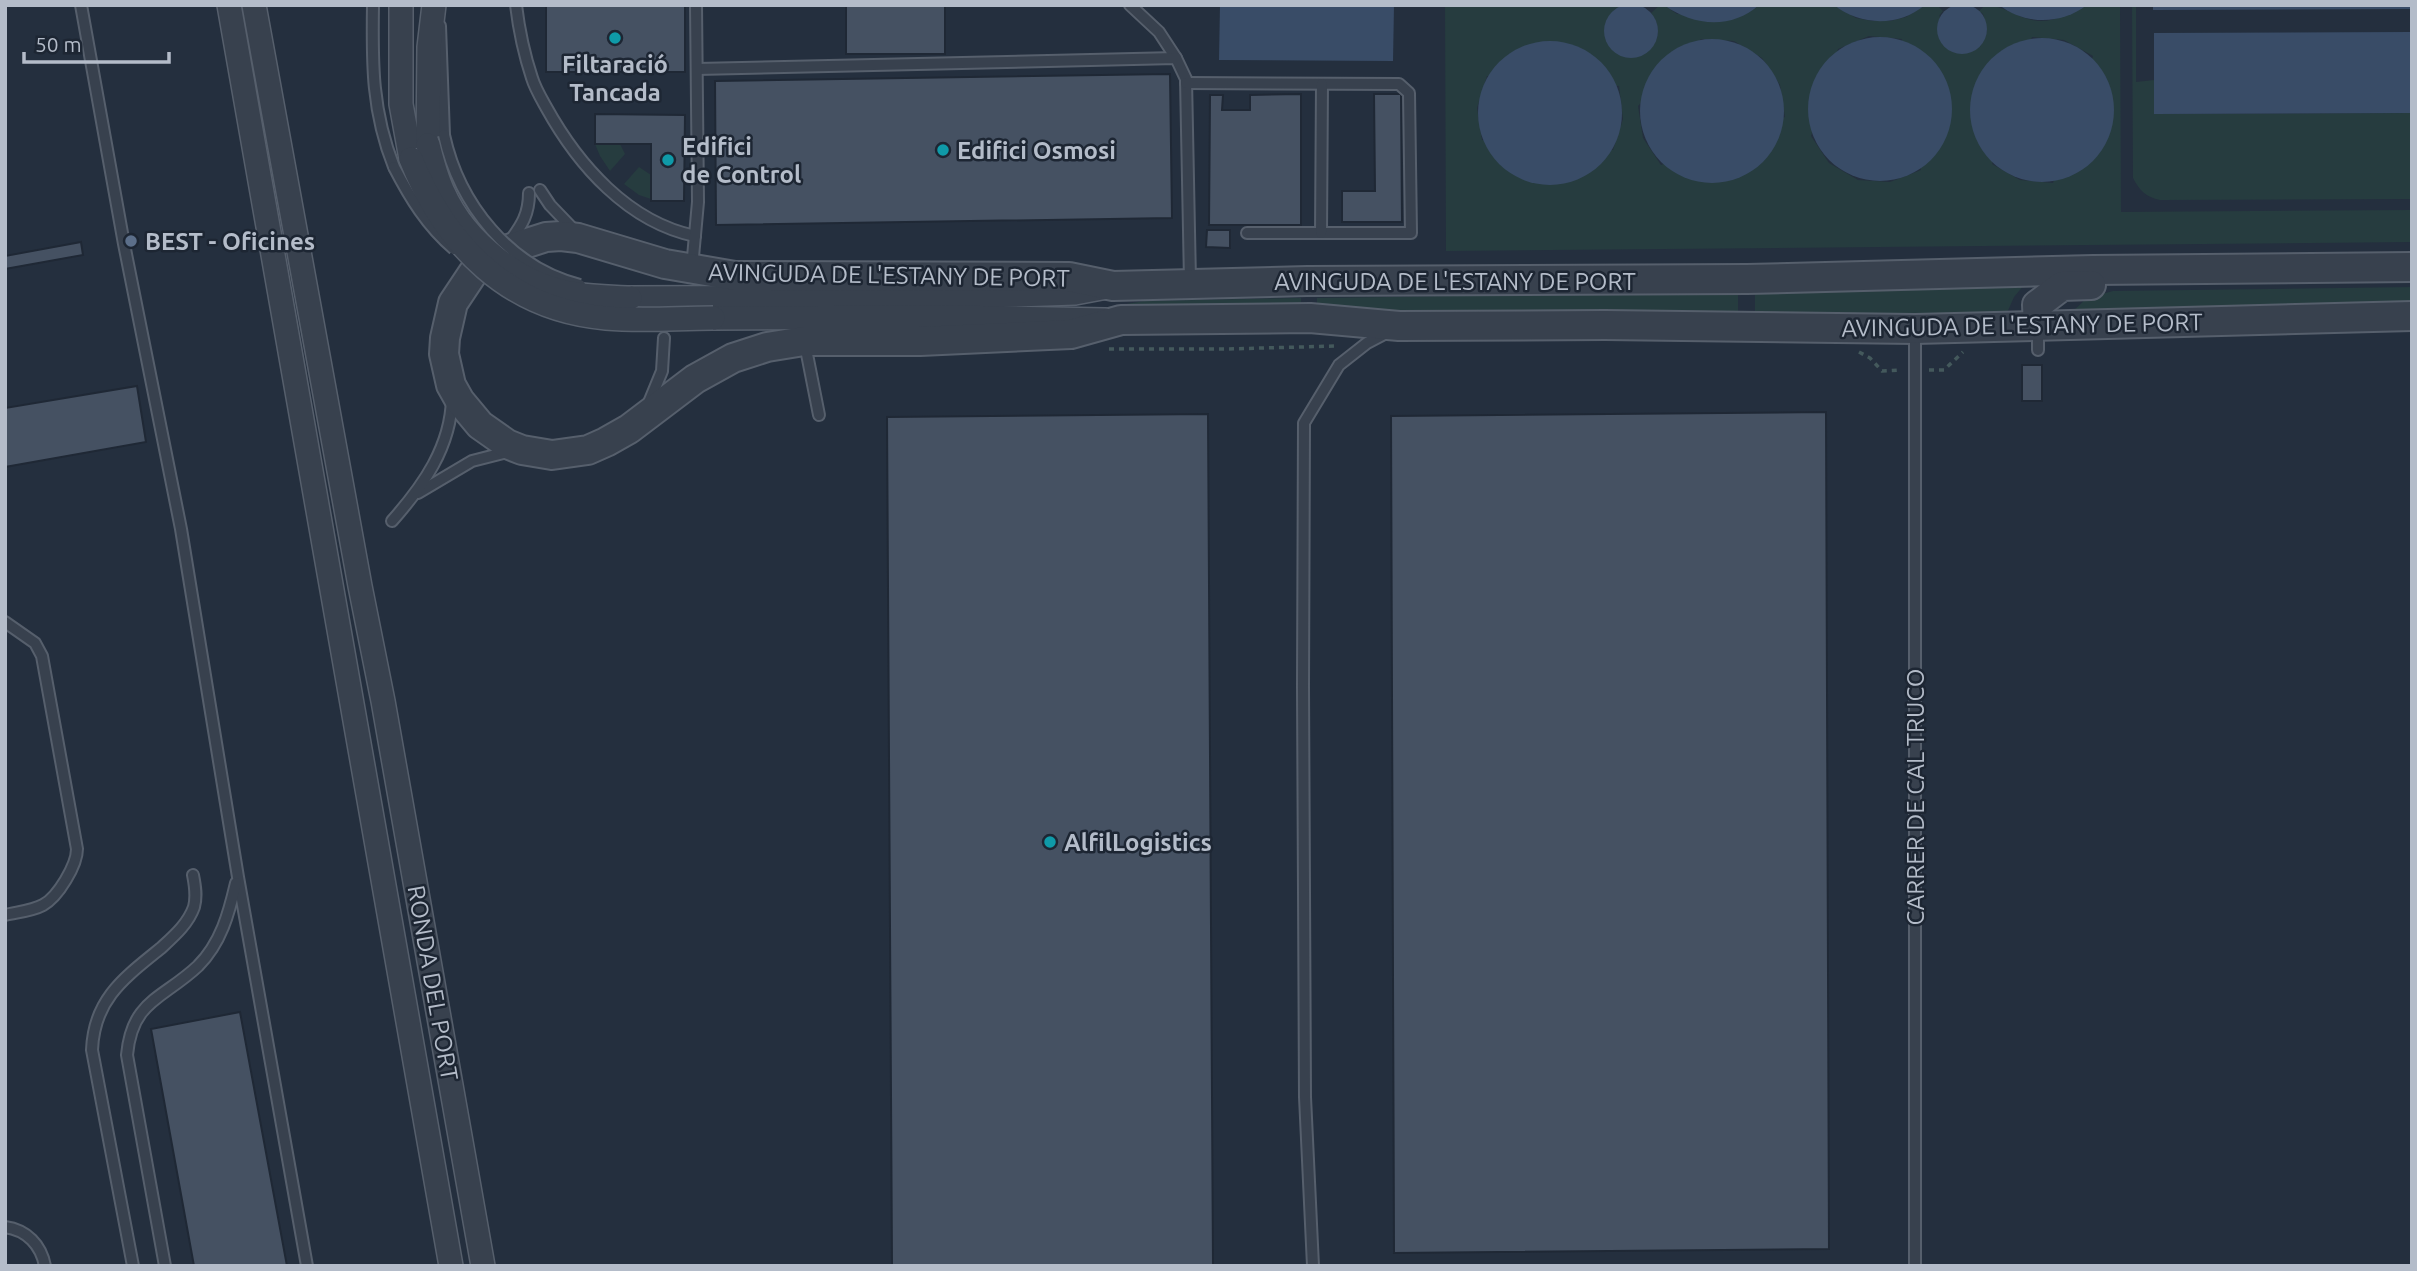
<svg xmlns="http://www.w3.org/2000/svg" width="2417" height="1271" font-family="Ubuntu,sans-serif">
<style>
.green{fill:#263c3f;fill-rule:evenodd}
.water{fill:#394c67}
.building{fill:#455162;stroke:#1f2835;stroke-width:2}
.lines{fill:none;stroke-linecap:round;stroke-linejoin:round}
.service-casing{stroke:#565f6c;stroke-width:14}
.minor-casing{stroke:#565f6c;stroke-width:26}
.tertiary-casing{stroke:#565f6c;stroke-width:32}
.path{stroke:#44595c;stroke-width:3.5;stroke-dasharray:5 5;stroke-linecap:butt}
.service{stroke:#38414e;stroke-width:10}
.minor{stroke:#38414e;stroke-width:23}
.tertiary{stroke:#38414e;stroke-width:28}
.service-bridge-casing{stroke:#565f6c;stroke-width:14;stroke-linecap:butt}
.minor-bridge-casing{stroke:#565f6c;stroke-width:26;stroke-linecap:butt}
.service-bridge{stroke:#38414e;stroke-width:10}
.minor-bridge{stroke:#38414e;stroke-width:23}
.culture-dot{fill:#0f9aa8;stroke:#1d2633;stroke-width:2.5}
.service-dot{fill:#5c6f8a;stroke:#1d2633;stroke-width:2.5}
.labels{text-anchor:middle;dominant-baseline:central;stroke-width:5;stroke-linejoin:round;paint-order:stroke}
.poi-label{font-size:24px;font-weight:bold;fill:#b4bcc9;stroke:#1d2633;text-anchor:start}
.street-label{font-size:24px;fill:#b4bcc9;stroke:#1d2633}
</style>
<rect width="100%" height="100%" fill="#242f3e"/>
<g class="green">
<path d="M1445 5H1625C1581 25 1623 83 1654 43 1661 34 1658 23 1651 13L1660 5H1664L1677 14 1753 10 1759 5H1834L1856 18 1873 21H1890L1906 17 1925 5H1937L1943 11 1939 16 1980 47 1987 31 1983 14 1979 11 1985 5C2004 5 2018 19 2038 21 2056 22 2070 12 2086 6 2095 3 2110 5 2120 5L2121 212 2412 210V242L1446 251ZM1869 36 1902 39 1921 170 1890 182 1858 180 1829 163 1811 136 1838 49ZM2032 37 2064 40 2093 56 2053 183 2020 180 1992 164ZM1701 39 1734 41 1762 58 1780 85 1785 117 1661 165 1643 138 1638 106ZM1487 76 1619 86 1623 119 1613 150 1482 140 1477 108Z"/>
<path d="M2132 5H2136V82L2154 80 2155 114 2412 113V199L2160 200C2146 197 2139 190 2133 178Z"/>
<path d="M595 144H620L625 154 610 171 600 156Z"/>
<path d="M639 167 651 175V199L639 195 624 184Z"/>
<path d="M2024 285 2014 297 2006 315H1755V291Z"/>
<path d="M2412 287V311L2072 312 2087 298 2113 291Z"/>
<path d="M1738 292V315L1317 309V298Z"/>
<path d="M1301 298V309H1144L1115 306 1144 301Z"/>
</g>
<g class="water">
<circle cx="1962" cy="29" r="25"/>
<circle cx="1631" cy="31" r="27"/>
<path d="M1220 5H1394L1393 61 1219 60Z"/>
<path d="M1664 5H1759C1731 30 1693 26 1664 5Z"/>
<path d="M1834 5H1925C1899 27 1860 26 1834 5Z"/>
<path d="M1999 5H2087C2061 25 2025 25 1999 5Z"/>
<path d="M2153 5H2412V9L2153 10Z"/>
<path d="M2412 32V113L2154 114V33Z"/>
<circle cx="1880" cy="109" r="72"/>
<circle cx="2042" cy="110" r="72"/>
<circle cx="1712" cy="111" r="72"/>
<circle cx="1550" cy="113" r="72"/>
</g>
<g class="building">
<rect x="546" y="5" width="139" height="67"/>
<rect x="846" y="5" width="99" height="49"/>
<path d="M1170 74 1172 218 716 225 715 81Z"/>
<path d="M1301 94V225H1209L1210 95H1223L1222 110H1250V95Z"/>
<path d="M1374 94H1401L1402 222H1342V191H1375Z"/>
<path d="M595 114 685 115 684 201H651V144H595Z"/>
<path d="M1207 230H1230V248L1206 247Z"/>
<path d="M81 242 83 255 5 269V256Z"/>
<rect x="2022" y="365" width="20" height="36"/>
<path d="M137 386 146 442 5 467V408Z"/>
<path d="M1826 412 1829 1249 1394 1253 1391 416Z"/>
<path d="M1208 414 1213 1266H892L887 417Z"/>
<path d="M240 1012 287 1266H194L151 1029Z"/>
</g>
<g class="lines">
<defs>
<g id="service">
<path d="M81 5 124 244 181 529 238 877 307 1266"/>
<path d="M373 5C372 64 372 112 394 167"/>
<path d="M516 5C519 30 524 54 532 78 535 88 541 98 546 107 578 165 628 222 695 236"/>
<path d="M1130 5 1159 32 1176 58"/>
<path d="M440 26 444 135"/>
<path d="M697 69 1176 58 1186 79 1190 281"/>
<path d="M1186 83 1399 84 1409 93 1411 233H1247"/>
<path d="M540 190 550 205 574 230"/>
<path d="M1321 233 1322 84"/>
<path d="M510 241C522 225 529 214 529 193"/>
<path d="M692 268 698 202 696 5"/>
<path d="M2038 326V350"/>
<path d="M1915 331V1266"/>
<path d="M805 344 819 415"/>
<path d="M648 405 662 371 664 338"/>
<path d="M418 493 472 461 511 451"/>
<path d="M392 521C423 486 451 447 452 398"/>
<path d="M5 622 35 643 42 656 77 849C77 865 58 897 43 905 32 911 17 912 5 915"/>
<path d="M5 1227C27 1230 41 1245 45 1266"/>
<path d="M133 1266 92 1050C94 999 124 978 161 948 174 936 188 924 194 907 197 896 195 885 193 875"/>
<path d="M165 1266 127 1055C132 1000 163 999 198 966 221 943 229 913 236 883"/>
<path d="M1313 1266 1305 1097 1303 687 1304 423 1339 365 1367 343 1388 332"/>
</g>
<g id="minor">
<path d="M229 5 451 1266"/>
<path d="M254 5 360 586 383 701 483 1266"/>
<path d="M401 5V104L411 159"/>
<path d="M428 145 429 47 434 5"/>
<path d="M630 298 953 297 1075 293 1107 287"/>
<path d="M713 318 956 317 1105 320"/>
</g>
<g id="tertiary">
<path d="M2412 267 2093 270 1747 279 1307 281 1113 286 1069 277 735 276 665 264 578 238 561 236 546 237 502 251 473 273 453 303 445 338 444 354 451 385 460 401 480 425 507 444 522 450 552 455 588 450 606 442 629 429 695 379 733 358 767 347 804 341H920L1071 334 1121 320 1310 318 1399 326 1605 325 1915 329 2412 316"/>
<path d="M2038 326 2037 305 2062 286 2091 285"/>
</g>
</defs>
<use href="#service" class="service-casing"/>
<use href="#minor" class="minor-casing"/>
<use href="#tertiary" class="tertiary-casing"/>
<g class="path">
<path d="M1109 349H1227L1336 346"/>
<path d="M1859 352 1870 358 1882 371 1900 370"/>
<path d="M1929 370H1944L1963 352"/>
</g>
<use href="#service" class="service"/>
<use href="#minor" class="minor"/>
<use href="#tertiary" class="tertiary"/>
<defs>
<g id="service-bridge">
<path d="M444 135C459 204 509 267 580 285"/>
<path d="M394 167C410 198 427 226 454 249"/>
</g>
<g id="minor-bridge">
<path d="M428 145C432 161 436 177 443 192 465 242 520 286 576 294 593 297 612 297 630 298"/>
<path d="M411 159C446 246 509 310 606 318 641 321 678 318 713 318"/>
</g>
</defs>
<use href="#service-bridge" class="service-bridge-casing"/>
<use href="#minor-bridge" class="minor-bridge-casing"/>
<use href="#service-bridge" class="service-bridge"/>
<use href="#minor-bridge" class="minor-bridge"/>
</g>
<g class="culture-dot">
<circle cx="615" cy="38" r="7"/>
<circle cx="943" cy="150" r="7"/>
<circle cx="668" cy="160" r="7"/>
<circle cx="1050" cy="842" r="7"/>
</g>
<circle class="service-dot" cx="131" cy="241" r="7"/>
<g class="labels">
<g class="poi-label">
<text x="615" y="64" text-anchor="middle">Filtaració<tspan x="615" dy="28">Tancada</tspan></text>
<text x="682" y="146">Edifici<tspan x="682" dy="28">de Control</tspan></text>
<text x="957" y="150">Edifici Osmosi</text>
<text x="145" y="241">BEST - Oficines</text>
<text x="1064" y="842">AlfilLogistics</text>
</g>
<g class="street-label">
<text transform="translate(889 275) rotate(1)">AVINGUDA DE L'ESTANY DE PORT</text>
<text x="1455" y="281">AVINGUDA DE L'ESTANY DE PORT</text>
<text transform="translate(2022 325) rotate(-1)">AVINGUDA DE L'ESTANY DE PORT</text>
<text transform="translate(1915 797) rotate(-90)">CARRER DE CAL TRUCO</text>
<text transform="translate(433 983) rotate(80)">RONDA DEL PORT</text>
</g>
</g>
<rect width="2417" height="1271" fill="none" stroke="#b4bcc9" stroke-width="14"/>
<path d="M24 52v10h145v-10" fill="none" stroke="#b4bcc9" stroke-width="3.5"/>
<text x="35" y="52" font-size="21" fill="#b4bcc9" stroke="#1d2633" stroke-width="5" paint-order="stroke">50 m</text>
</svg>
